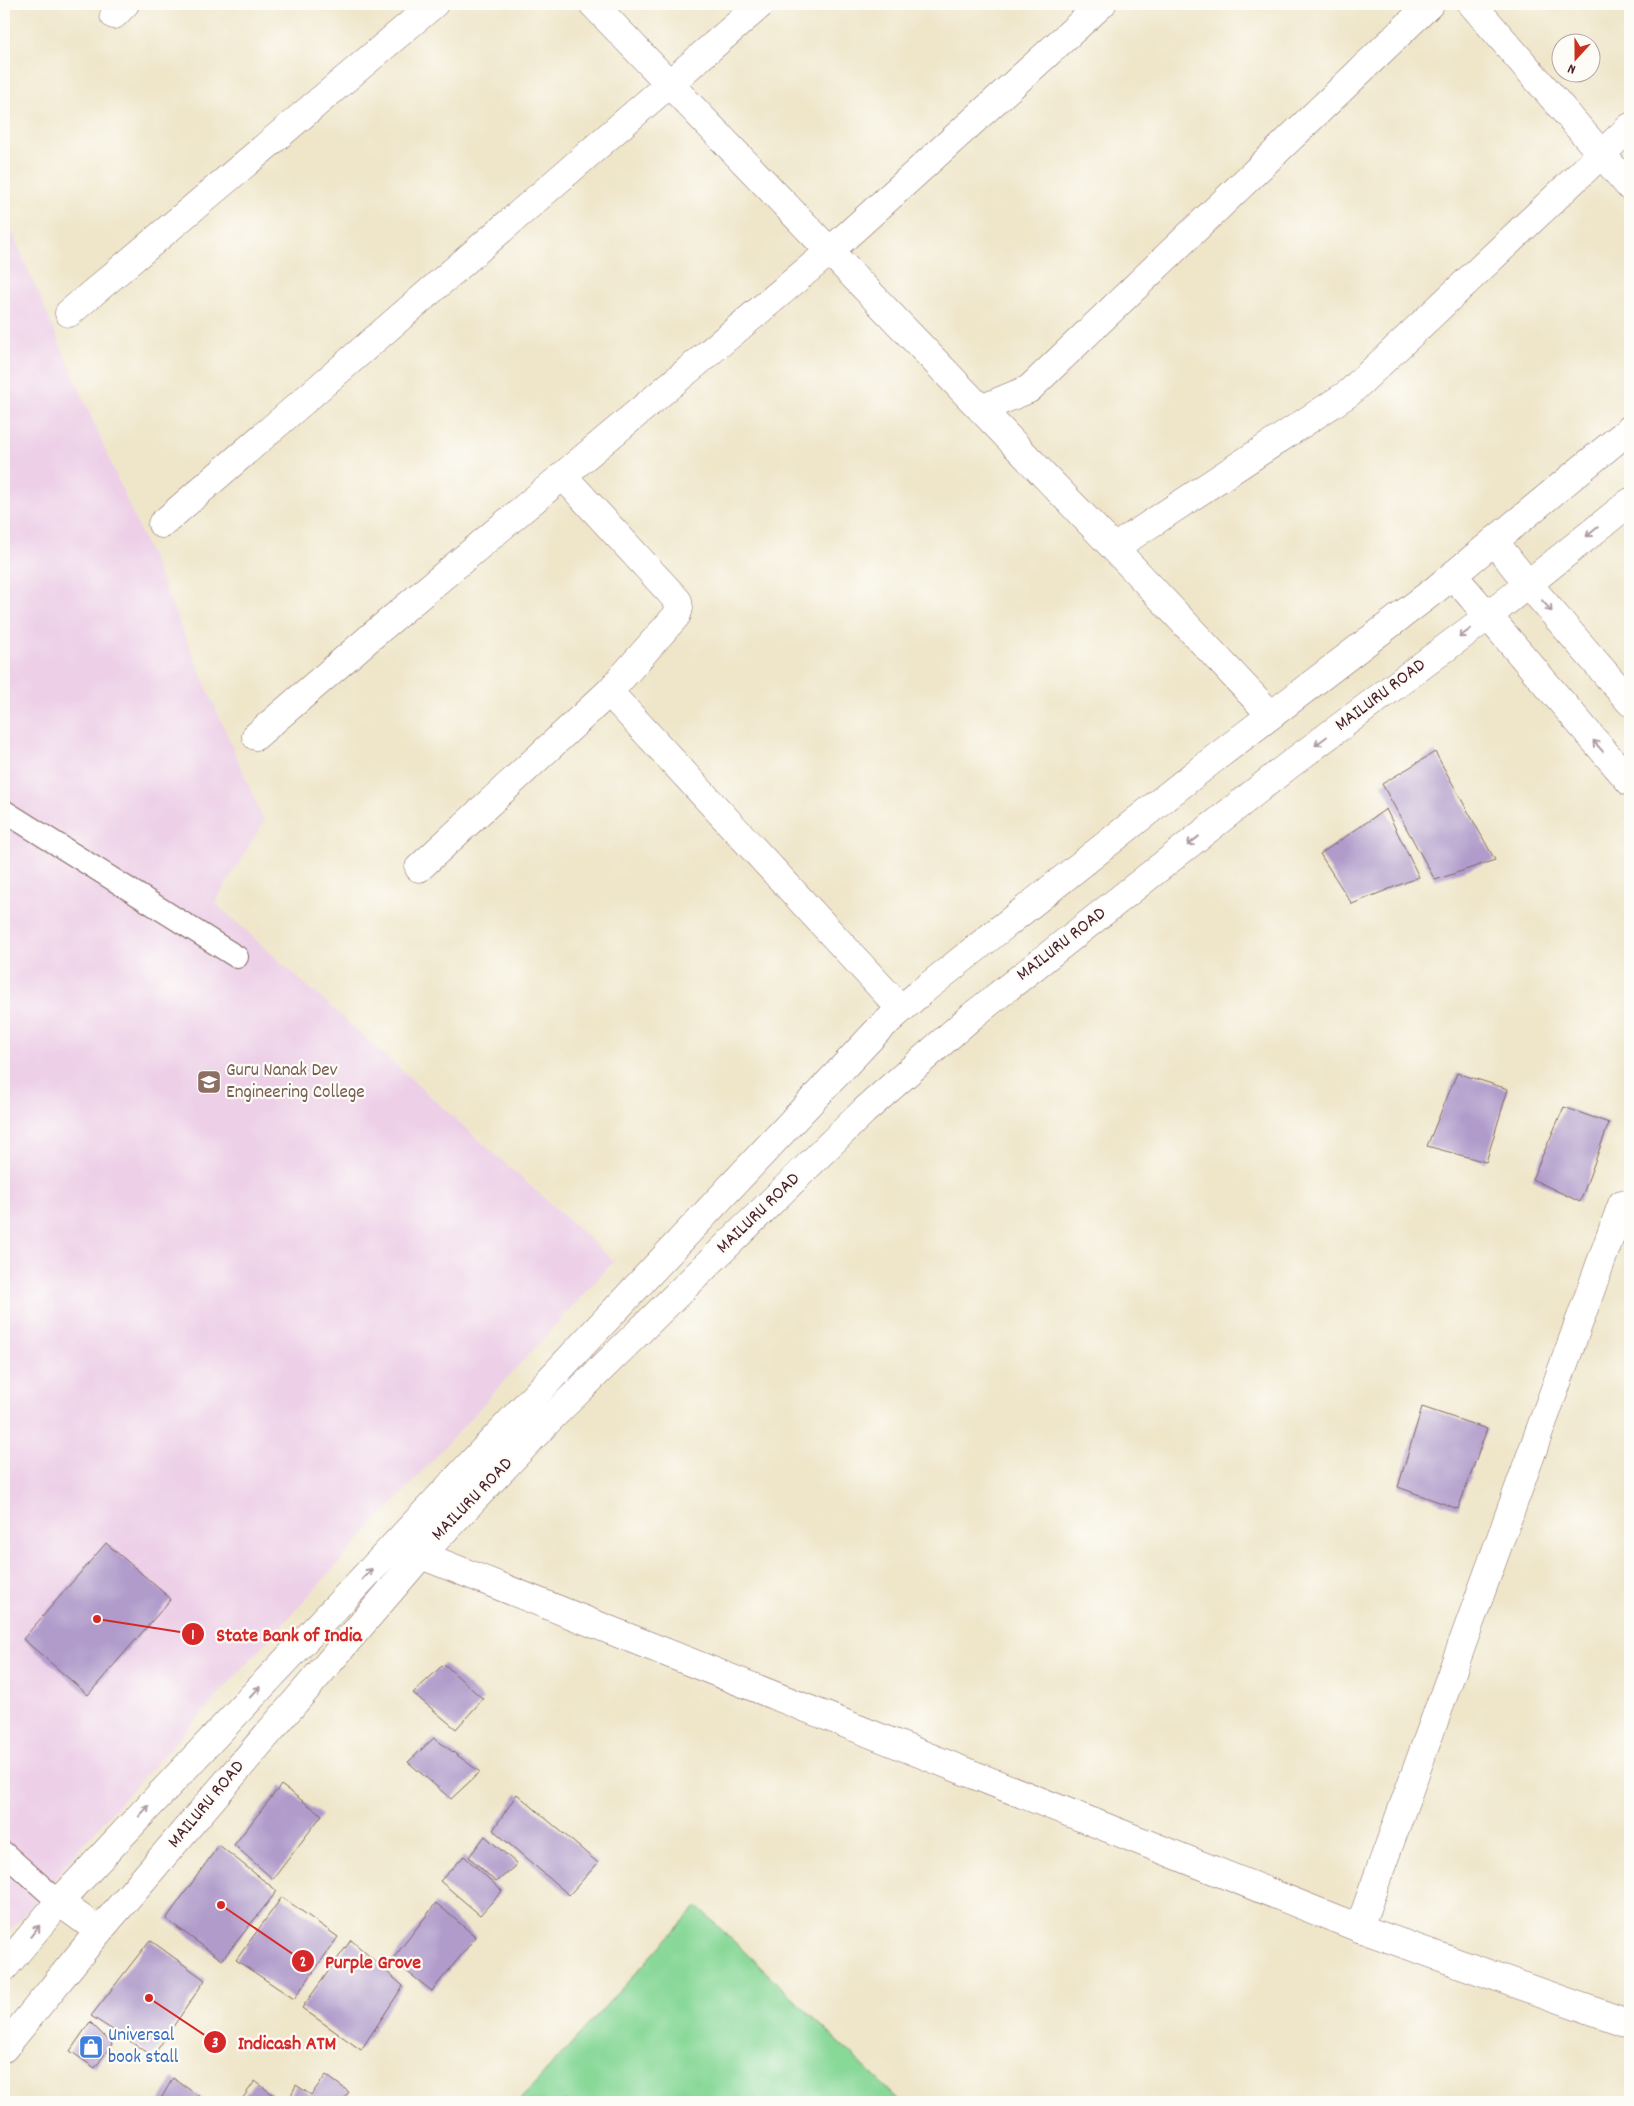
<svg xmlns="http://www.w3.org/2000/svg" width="1634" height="2106" font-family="Dekko,sans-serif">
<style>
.built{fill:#edd0e8}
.garden{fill:#88d898;stroke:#697c62}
.building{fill:#b09bcb}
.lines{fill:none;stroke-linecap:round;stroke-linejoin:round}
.service-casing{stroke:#846563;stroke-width:24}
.minor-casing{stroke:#846563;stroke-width:29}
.tertiary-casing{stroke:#846563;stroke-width:29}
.service{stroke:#fff;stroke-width:22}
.minor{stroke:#fff;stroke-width:28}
.tertiary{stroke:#fff;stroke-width:28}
.oneway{stroke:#ae9aa0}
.labels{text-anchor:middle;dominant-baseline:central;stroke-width:4.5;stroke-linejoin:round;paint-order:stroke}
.street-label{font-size:19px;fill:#4a1f2b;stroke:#fdfcf7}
.education-label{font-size:19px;fill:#785e54;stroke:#fdfcf7;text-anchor:start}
.shop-label{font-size:19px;fill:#366cbe;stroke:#fdfcf7;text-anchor:start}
.leader{fill:none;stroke:#d62828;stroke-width:2}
.callout-dot{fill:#d62828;stroke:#fdfcf7;stroke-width:2}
.mark-label{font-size:15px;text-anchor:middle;font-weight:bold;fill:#fff}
.callout-label{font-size:20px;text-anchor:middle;font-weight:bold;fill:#d62828;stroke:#fdfcf7;stroke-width:4.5;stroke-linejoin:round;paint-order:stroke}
</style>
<rect width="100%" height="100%" fill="#fdfcf7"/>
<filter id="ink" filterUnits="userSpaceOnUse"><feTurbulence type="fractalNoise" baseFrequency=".02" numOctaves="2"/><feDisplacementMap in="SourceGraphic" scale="10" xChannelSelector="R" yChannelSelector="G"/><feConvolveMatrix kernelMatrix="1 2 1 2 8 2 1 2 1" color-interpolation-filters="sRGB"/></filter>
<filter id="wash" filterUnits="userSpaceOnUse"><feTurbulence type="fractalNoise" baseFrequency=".0096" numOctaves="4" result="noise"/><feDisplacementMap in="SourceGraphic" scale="20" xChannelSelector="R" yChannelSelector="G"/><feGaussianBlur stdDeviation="1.12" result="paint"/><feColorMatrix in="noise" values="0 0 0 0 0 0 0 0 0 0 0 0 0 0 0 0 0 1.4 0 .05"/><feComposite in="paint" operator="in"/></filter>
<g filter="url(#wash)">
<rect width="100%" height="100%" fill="#efe6ca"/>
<path class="built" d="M4 213 264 821 215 903 614 1261 106 1818 4 1938Z"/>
<path class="garden" d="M697 1906 901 2102H518Z"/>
<g id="blocks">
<g class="building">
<path d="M1435 752 1495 860 1435 880 1382 784Z"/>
<path d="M1386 809 1419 877 1352 904 1320 854Z"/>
<path d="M1457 1073 1508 1089 1486 1162 1427 1146Z"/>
<path d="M1564 1107 1609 1123 1580 1202 1532 1179Z"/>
<path d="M1422 1407 1487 1429 1458 1509 1398 1487Z"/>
<path d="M106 1543 171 1599 88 1695 23 1639Z"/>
<path d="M444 1664 483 1699 456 1729 413 1693Z"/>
<path d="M434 1738 480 1772 451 1799 408 1762Z"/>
<path d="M281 1785 322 1815 273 1879 234 1845Z"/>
<path d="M517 1794 598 1863 569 1895 493 1830Z"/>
<path d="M485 1836 516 1863 515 1867 496 1882 469 1857Z"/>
<path d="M219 1845 277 1891 222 1960 166 1919Z"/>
<path d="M464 1856 502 1891 480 1915 440 1881Z"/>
<path d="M282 1897 338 1937 294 1999 236 1960Z"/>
<path d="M436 1903 476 1937 432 1991 392 1960Z"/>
<path d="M150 1940 205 1980 153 2056 91 2016Z"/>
<path d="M351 1940 403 1986 361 2050 302 2008Z"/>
<path d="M90 2022 112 2044 95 2068 70 2051Z"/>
<path d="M326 2075 349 2092 342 2102H288L296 2085 311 2095Z"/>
<path d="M173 2078 207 2102H159Z"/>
<path d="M255 2081 283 2102H240Z"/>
</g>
</g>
</g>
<g filter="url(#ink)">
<use href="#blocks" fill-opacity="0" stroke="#846563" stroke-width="1"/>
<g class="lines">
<defs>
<g id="service">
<path d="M4 811 237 957"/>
<path d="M4 1853 59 1902"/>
</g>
<g id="minor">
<path d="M593 4 1114 548 1271 715"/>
<path d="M1472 4 1630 187"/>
<path d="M114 15 125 4"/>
<path d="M69 313 434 4"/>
<path d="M981 409 1029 389 1430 4"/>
<path d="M162 524 761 4"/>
<path d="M1114 548 1349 393 1630 127"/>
<path d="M609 692 901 1009"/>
<path d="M256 736 373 635 830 251 1102 4"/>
<path d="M419 868 609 692 677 615 679 608 678 601 564 477"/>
<path d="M421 1555 1359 1928 1622 1204"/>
<path d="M59 1902 99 1931"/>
<path d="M1359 1928 1630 2024"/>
</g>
<g id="tertiary">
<path d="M1494 541 1528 584 1630 702"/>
<path d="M1453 575 1630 782"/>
<path d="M4 1968 59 1902 879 1029 921 992 1210 762 1436 589 1630 429"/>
<path d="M4 2048 99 1931 421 1555 550 1419 864 1111 972 1016 1293 762 1487 617 1630 502"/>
</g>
</defs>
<use href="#service" class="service-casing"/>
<use href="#minor" class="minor-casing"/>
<use href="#tertiary" class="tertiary-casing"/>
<use href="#service" class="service"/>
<use href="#minor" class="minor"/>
<use href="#tertiary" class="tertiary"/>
</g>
<defs><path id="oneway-shaft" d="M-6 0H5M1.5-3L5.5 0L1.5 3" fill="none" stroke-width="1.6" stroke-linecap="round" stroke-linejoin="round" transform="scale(1.25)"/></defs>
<g class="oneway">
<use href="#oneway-shaft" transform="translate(1592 532) rotate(141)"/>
<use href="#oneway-shaft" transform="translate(1547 606) rotate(49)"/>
<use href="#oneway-shaft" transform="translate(1465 633) rotate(143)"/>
<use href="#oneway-shaft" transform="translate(1321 741) rotate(143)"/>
<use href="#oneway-shaft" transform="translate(1598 746) rotate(-131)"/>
<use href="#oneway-shaft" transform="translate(1193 841) rotate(142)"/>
<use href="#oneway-shaft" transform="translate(367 1574) rotate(-47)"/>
<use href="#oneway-shaft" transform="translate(255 1692) rotate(-47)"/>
<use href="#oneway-shaft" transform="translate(144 1811) rotate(-47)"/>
<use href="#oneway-shaft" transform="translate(35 1931) rotate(-51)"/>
</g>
</g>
<defs>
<symbol id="university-square" viewBox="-11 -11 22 22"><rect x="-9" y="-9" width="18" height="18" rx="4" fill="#8d6e63" stroke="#fdfcf7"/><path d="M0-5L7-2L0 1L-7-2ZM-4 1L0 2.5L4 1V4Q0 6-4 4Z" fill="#fff"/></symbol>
<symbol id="shop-square" viewBox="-11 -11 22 22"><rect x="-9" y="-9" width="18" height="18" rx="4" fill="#3f7fe0" stroke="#fdfcf7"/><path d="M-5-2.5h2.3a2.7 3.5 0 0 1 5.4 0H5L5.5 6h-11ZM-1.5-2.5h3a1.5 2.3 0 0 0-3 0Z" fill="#fff"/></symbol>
</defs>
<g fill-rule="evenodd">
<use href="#university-square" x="195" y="1068" width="28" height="28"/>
<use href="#shop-square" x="77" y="2033" width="28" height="28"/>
</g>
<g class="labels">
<g class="street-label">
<text transform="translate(1381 696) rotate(-37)">MAILURU ROAD</text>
<text transform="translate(1062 945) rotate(-38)">MAILURU ROAD</text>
<text transform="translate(759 1214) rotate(-44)">MAILURU ROAD</text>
<text transform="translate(473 1500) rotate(-46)">MAILURU ROAD</text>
<text transform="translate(207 1805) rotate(-50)">MAILURU ROAD</text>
</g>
<g class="education-label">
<text x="226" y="1071">Guru Nanak Dev<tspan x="226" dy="22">Engineering College</tspan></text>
</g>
<g class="shop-label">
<text x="108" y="2036">Universal<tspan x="108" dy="22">book stall</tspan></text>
</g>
</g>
<path class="leader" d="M97 1619L193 1634M221 1905L303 1961M149 1998L215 2042"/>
<g class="callout-dot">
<circle cx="97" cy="1619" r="5"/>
<circle cx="221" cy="1905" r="5"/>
<circle cx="149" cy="1998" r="5"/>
<circle cx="193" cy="1634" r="12"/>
<circle cx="303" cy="1961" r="12"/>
<circle cx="215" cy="2042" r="12"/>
</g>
<g class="mark-label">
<text x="193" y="1639">1</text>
<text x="303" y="1966">2</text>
<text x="215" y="2047">3</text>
</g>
<g class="callout-label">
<text x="289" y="1641">State Bank of India</text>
<text x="373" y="1968">Purple Grove</text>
<text x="287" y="2049">Indicash ATM</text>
</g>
<rect width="1634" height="2106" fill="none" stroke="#fdfcf7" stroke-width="20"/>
<g transform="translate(1576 58) rotate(201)"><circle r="24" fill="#fdfcf7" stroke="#b5a4a5"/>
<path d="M0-4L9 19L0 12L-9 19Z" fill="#c8321e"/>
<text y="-8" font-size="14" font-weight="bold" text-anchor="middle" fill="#4a1f2b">N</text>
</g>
</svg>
